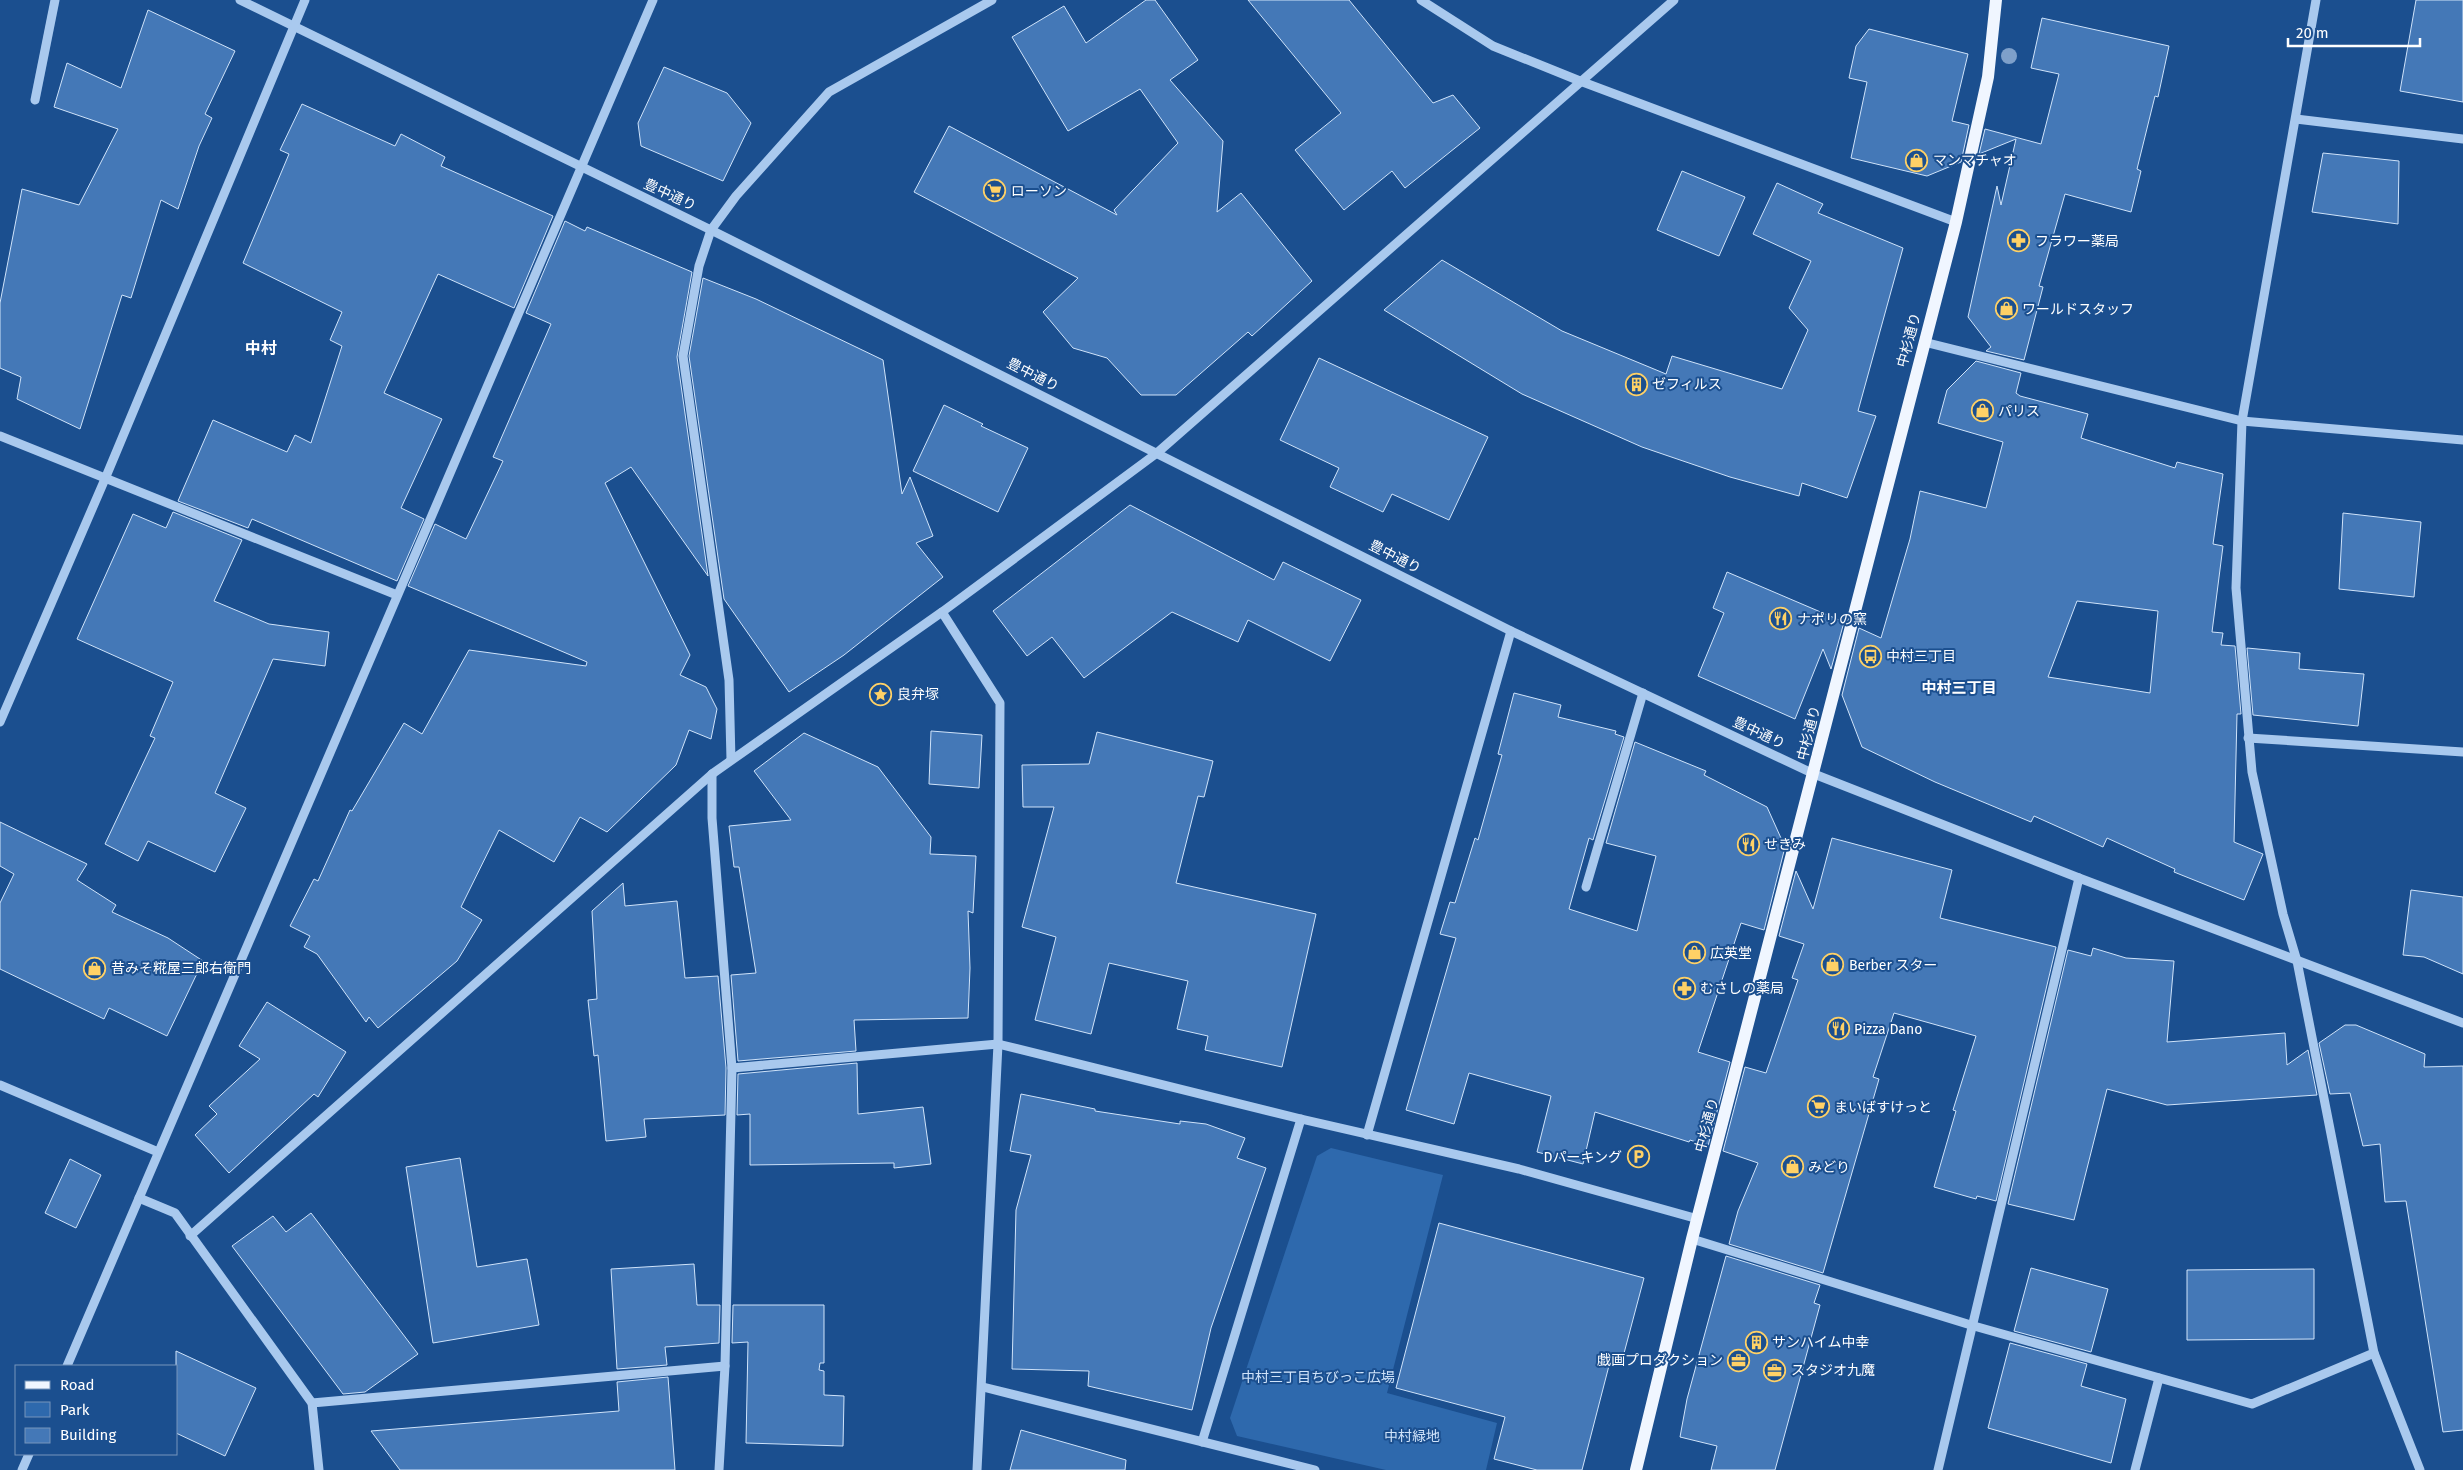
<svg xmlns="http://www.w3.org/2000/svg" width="2463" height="1470" font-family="'Fira Sans','Noto Sans JP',sans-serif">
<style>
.green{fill:#2e69ad}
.building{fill:#4478b7;stroke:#cfe3fa;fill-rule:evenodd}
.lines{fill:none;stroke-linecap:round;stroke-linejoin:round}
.minor{stroke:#a9c9ee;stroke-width:9}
.major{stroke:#f0f6ff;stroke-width:12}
.tree{fill:#7ea0ca}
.labels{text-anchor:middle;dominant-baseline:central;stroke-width:4;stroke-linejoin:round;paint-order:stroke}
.poi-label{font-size:14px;fill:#fff;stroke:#1b4f8f;text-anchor:start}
.street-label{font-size:14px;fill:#fff;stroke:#1b4f8f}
.park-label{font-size:14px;fill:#cfe3fa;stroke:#1b4f8f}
.neighbourhood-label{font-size:15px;font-weight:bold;fill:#fff;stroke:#1b4f8f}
.quarter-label{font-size:16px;font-weight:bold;fill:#fff;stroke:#1b4f8f}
</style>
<rect width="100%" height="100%" fill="#1b4f8f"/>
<path class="green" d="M1331 1148 1443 1175 1387 1393 1497 1423 1486 1470H1386L1237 1436 1230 1418 1317 1156Z"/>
<g class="building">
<path d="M1146 0H1155L1198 60 1170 80 1223 141 1217 212 1241 193 1312 281 1252 336 1248 332 1176 395H1141L1107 358 1073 348 1043 312 1078 278 914 192 949 126 1117 215 1114 210 1178 143 1140 89 1068 131 1012 37 1064 6 1086 43Z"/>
<path d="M1248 0H1349L1433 103 1453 95 1480 128 1405 188 1392 171 1344 210 1295 150 1341 113Z"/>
<path d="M2416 0H2463V102L2400 91Z"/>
<path d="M148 10 235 51 205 114 212 118 199 146 178 209 161 200 131 298 122 295 80 429 17 399 21 377 0 368V303L22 189 79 205 118 129 54 107 67 63 121 88Z"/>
<path d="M2042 18 2169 46 2158 97 2155 96 2137 169 2141 171 2131 212 2065 194 2039 286 2043 287 2024 360 1986 351 1991 347 1968 317 1997 186 2001 205 2016 139 1979 154 1985 129 2041 144 2059 74 2031 68Z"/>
<path d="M1869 29 1968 54 1952 121 1969 125 1961 162 1927 176 1851 158 1867 82 1849 78 1856 46Z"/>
<path d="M664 67 727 93 751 123 723 181 641 146 638 123Z"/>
<path d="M302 104 395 146 401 134 445 157 441 166 553 216 514 308 438 274 384 393 442 419 401 508 424 519 397 581 252 519 248 528 178 501 213 420 287 452 295 435 311 443 342 346 330 340 342 312 243 263 289 154 280 150Z"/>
<path d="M2323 153 2399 161 2398 224 2312 212Z"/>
<path d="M1682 171 1745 197 1719 256 1657 230Z"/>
<path d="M1777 183 1823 204 1818 213 1903 248 1858 411 1876 416 1847 498 1802 483 1799 496 1730 477 1642 447 1522 394 1384 310 1442 260 1562 331 1666 374 1672 356 1782 389 1808 330 1789 308 1811 261 1753 234Z"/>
<path d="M565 221 585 231 587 227 692 272 677 357 708 576 631 467 605 483 690 655 680 675 706 687 717 709 711 739 689 730 676 765 607 832 580 817 554 862 499 830 461 907 482 920 457 961 378 1028 369 1017 366 1022 317 954 304 947 310 936 290 926 314 879 318 881 350 810 352 811 404 723 422 734 469 650 586 666 587 662 408 586 435 524 466 539 503 461 493 457 551 324 526 313Z"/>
<path d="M703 278 756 299 883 360 902 494 910 477 933 536 916 543 943 577 844 655 789 692 724 599 689 356Z"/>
<path d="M1319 358 1488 437 1449 520 1392 494 1383 512 1330 487 1339 468 1280 440Z"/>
<path d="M1976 361 2021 373 2016 393 2020 396 2088 414 2081 438 2175 468 2177 462 2223 474 2213 544 2223 546 2212 632 2223 633 2221 645 2235 646 2241 714H2237L2234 842 2263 854 2244 900 2174 872 2175 869 2107 838 2103 847 2034 816 2031 822 1935 782 1862 747 1842 695 1859 628 1881 638 1910 539 1920 491 1986 508 2003 442 1938 423 1947 390ZM2077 601 2158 611 2150 693 2048 677Z"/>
<path d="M944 405 983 424 981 426 1028 448 998 512 913 471Z"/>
<path d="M1130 505 1274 580 1283 562 1361 600 1330 661 1248 620 1238 642 1172 612 1084 678 1052 637 1027 656 993 611Z"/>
<path d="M173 512 242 540 214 601 269 624 329 632 325 666 273 659 215 793 246 808 215 872 148 841 138 861 105 844 155 738 150 736 173 682 77 639 133 514 166 528Z"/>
<path d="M2343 513 2421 522 2414 597 2339 589Z"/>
<path d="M1727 572 1844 622 1831 669 1823 649 1795 719 1698 676 1724 613 1713 608Z"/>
<path d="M2247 648 2300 653 2299 669 2364 674 2358 726 2253 715Z"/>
<path d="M1514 693 1561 705 1558 717 1616 731 1615 734 1624 737 1593 840 1589 838 1569 909 1637 931 1656 856 1606 843 1635 742 1706 771 1704 775 1767 807 1785 847 1764 930 1741 923 1698 1052 1730 1062 1708 1146 1690 1140 1689 1142 1595 1112 1583 1164 1537 1152 1551 1096 1469 1073 1454 1124 1406 1110 1456 938 1440 934 1450 902 1455 903 1475 838 1478 840 1502 755 1498 754Z"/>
<path d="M931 731 982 735 979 788 929 784Z"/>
<path d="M1097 732 1213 761 1204 797 1198 796 1176 883 1316 914 1282 1067 1205 1050 1208 1036 1177 1029 1188 981 1109 963 1091 1034 1035 1020 1056 937 1022 927 1054 807H1023L1022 765 1089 764Z"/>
<path d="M804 733 878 767 931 837 930 854 976 856 973 913 968 911 970 968 968 1018 854 1020 856 1051 738 1061 731 975 756 973 739 867H734L729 826 791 820 754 771Z"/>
<path d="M0 822 87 864 77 880 116 905 112 912 168 938 203 961 167 1036 109 1008 104 1019 0 969V903L14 874 0 866Z"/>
<path d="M1832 838 1952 870 1940 918 2056 947 1996 1201 1977 1196 1976 1199 1934 1187 1956 1111 1953 1110 1976 1036 1894 1013 1873 1077 1879 1079 1823 1273 1729 1244 1738 1211 1758 1163 1723 1151 1745 1067 1766 1073 1798 980 1792 978 1804 944 1779 936 1796 871 1813 909Z"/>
<path d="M623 883 625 906 677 901 685 978 718 976 726 1068 725 1115 644 1119 646 1137 606 1141 598 1055 594 1056 588 1000 597 999 592 911Z"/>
<path d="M2411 890 2463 897V974L2424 957 2403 955Z"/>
<path d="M2093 948 2126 958 2174 961 2167 1042 2285 1033 2287 1065 2308 1050 2317 1095 2167 1105 2107 1089 2074 1220 2008 1204 2068 950 2091 956Z"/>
<path d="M267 1002 346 1052 318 1097 314 1094 229 1173 195 1135 217 1114 209 1106 260 1059 239 1046Z"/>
<path d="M2345 1025H2356L2425 1054 2424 1067 2463 1066V1430L2443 1432 2406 1201 2385 1202 2380 1144 2363 1146 2350 1093 2330 1094 2319 1043Z"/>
<path d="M857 1063 858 1114 923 1107 931 1164 894 1168V1163L750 1165V1114L737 1115 738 1074Z"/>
<path d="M1021 1094 1095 1109V1111L1180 1124V1121L1206 1124 1245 1138 1237 1158 1266 1168 1211 1328 1192 1410 1088 1386 1089 1371 1012 1369 1016 1210 1031 1155 1010 1151Z"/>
<path d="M460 1158 477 1267 527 1259 539 1325 433 1343 406 1167Z"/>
<path d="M70 1159 101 1175 76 1228 45 1213Z"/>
<path d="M311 1213 418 1354 365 1392 343 1394 232 1246 273 1216 286 1232Z"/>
<path d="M1439 1223 1644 1278 1623 1357 1612 1354 1582 1470H1537L1494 1459 1505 1417 1396 1388Z"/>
<path d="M1726 1256 1820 1285 1814 1303 1820 1305 1775 1470H1711L1717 1446 1680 1437 1687 1399Z"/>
<path d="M694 1264 697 1305H720L719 1343 665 1347 667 1365 617 1369 611 1269Z"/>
<path d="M2031 1268 2108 1289 2091 1352 2014 1331Z"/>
<path d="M2314 1269V1339L2187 1340V1270Z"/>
<path d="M733 1305H824V1363H820L819 1370 824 1371V1395L844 1396 843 1446 746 1443 748 1342 732 1343Z"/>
<path d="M2010 1343 2087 1364 2081 1386 2126 1399 2111 1463 1988 1428Z"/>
<path d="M176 1351 256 1388 225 1456 176 1433Z"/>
<path d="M668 1377 675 1470H400L371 1431 619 1411 617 1382Z"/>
<path d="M1021 1430 1126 1460 1125 1470H1010Z"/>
</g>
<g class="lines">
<g class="minor">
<path d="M240 0 711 230 1511 631 1814 774 2079 878 2463 1023"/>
<path d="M1421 0 1493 46 1580 81 1956 222"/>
<path d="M2316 0 2242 421 2236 588 2252 772 2283 914 2297 961 2374 1353 2420 1470"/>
<path d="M35 100 55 0"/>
<path d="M2296 119 2463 139"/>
<path d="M1924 342 2242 421 2463 440"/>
<path d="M0 436 397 595"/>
<path d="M942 612 1000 703 998 1044 977 1470"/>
<path d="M0 722 105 479 305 0"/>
<path d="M2248 738 2463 752"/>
<path d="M731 760 729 680 683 356 699 266 711 230 736 196 829 92 992 0"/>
<path d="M712 774V818L732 1068 725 1366 719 1470"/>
<path d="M1586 887 1643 693"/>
<path d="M732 1068 998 1044 1301 1119 1519 1169 1698 1219"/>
<path d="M0 1085 158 1152"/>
<path d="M1367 1135 1511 631"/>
<path d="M139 1198 175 1213 312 1403 319 1470"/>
<path d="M190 1236 712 774 942 612 1157 453 1674 0"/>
<path d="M1692 1239 1974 1326 2252 1404 2374 1353"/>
<path d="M67 1366 653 0"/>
<path d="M983 1387 1315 1470"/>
<path d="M312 1403 725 1366"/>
<path d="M1202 1442 1301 1119"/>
<path d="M22 1470 29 1454"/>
<path d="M1938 1470 2079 878"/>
<path d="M2135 1470 2159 1378"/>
</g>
<path class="major" d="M1636 1470 1692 1239 1956 222 1988 77 1996 0"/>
</g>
<circle class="tree" cx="2009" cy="56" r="8"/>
<defs>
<symbol id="shop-ring" viewBox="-11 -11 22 22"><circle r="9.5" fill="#1b4f8f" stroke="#ffd166" stroke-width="1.5"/><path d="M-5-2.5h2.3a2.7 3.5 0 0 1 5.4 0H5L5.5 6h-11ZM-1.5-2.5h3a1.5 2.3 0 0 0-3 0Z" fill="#ffd166"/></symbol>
<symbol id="supermarket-ring" viewBox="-11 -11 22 22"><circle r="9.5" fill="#1b4f8f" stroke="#ffd166" stroke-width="1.5"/><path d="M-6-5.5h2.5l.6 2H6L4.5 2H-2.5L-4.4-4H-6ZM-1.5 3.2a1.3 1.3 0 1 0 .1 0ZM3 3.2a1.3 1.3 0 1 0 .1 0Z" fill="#ffd166"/></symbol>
<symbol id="pharmacy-ring" viewBox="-11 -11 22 22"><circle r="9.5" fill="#1b4f8f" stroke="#ffd166" stroke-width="1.5"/><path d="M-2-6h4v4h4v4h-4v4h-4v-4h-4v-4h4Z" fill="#ffd166"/></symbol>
<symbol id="building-ring" viewBox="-11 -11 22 22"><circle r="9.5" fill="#1b4f8f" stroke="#ffd166" stroke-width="1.5"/><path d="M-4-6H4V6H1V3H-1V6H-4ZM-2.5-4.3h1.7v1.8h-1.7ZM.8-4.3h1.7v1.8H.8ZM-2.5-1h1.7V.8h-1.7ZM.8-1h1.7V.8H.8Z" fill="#ffd166"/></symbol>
<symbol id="restaurant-ring" viewBox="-11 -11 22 22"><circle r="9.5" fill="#1b4f8f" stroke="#ffd166" stroke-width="1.5"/><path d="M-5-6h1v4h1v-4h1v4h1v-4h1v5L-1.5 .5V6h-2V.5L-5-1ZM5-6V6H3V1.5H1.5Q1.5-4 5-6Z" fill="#ffd166"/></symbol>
<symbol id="bus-ring" viewBox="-11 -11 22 22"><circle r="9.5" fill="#1b4f8f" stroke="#ffd166" stroke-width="1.5"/><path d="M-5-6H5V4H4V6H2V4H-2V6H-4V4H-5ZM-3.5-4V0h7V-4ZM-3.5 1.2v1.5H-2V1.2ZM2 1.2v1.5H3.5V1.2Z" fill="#ffd166"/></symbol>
<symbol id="sight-ring" viewBox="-11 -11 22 22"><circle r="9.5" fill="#1b4f8f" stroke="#ffd166" stroke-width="1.5"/><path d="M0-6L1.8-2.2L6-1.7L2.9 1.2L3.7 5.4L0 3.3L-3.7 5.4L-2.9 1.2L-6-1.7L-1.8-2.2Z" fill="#ffd166"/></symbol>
<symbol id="parking-ring" viewBox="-11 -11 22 22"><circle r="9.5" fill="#1b4f8f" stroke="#ffd166" stroke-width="1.5"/><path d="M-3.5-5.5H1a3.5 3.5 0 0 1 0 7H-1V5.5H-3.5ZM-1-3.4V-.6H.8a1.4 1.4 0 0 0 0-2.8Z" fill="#ffd166"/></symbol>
<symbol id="office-ring" viewBox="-11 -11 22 22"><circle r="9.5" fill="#1b4f8f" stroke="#ffd166" stroke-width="1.5"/><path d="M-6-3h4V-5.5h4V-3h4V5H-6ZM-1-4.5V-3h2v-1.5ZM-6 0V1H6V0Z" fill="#ffd166"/></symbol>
</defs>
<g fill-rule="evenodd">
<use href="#shop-ring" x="1904" y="148" width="25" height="25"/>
<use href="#supermarket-ring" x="982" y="178" width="25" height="25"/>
<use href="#pharmacy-ring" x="2006" y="228" width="25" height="25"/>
<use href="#shop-ring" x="1994" y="296" width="25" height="25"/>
<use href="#building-ring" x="1624" y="372" width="25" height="25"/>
<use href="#shop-ring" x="1970" y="398" width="25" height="25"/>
<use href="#restaurant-ring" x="1768" y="606" width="25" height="25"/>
<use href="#bus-ring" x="1858" y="644" width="25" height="25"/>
<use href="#sight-ring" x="868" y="682" width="25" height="25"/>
<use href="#restaurant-ring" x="1736" y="832" width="25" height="25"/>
<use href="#shop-ring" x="1682" y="940" width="25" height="25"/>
<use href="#shop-ring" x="1820" y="952" width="25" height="25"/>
<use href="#shop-ring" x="82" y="956" width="25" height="25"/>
<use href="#pharmacy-ring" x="1672" y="976" width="25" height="25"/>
<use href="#restaurant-ring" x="1826" y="1016" width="25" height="25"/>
<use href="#supermarket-ring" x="1806" y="1094" width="25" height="25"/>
<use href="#parking-ring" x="1626" y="1144" width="25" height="25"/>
<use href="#shop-ring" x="1780" y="1154" width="25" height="25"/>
<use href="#building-ring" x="1744" y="1330" width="25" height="25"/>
<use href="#office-ring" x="1726" y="1348" width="25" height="25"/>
<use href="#office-ring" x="1762" y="1358" width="25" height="25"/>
</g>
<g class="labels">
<g class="poi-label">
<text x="1933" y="160">マンマチャオ</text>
<text x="1011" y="191">ローソン</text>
<text x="2035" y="241">フラワー薬局</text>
<text x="2022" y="309">ワールドスタッフ</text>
<text x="1652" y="384">ゼフィルス</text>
<text x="1998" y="411">パリス</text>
<text x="1797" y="619">ナポリの窯</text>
<text x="1886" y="656">中村三丁目</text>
<text x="897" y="694">良弁塚</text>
<text x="1764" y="844">せきみ</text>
<text x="1710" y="953">広英堂</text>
<text x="1849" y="965">Berber スター</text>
<text x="111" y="968">昔みそ糀屋三郎右衛門</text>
<text x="1700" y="988">むさしの薬局</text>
<text x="1854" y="1029">Pizza Dano</text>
<text x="1834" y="1107">まいばすけっと</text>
<text x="1622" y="1157" text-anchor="end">Dパーキング</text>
<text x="1808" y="1167">みどり</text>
<text x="1772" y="1342">サンハイム中幸</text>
<text x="1723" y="1360" text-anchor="end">戯画プロダクション</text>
<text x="1791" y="1370">スタジオ九魔</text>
</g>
<g class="street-label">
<text transform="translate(670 195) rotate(25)">豊中通り</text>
<text transform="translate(1909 340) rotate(-75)">中杉通り</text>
<text transform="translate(1033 375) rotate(27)">豊中通り</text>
<text transform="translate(1395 557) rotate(27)">豊中通り</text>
<text transform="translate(1759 733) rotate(25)">豊中通り</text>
<text transform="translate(1809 733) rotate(-76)">中杉通り</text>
<text transform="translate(1707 1125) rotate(-75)">中杉通り</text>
</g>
<g class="park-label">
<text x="1318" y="1377">中村三丁目ちびっこ広場</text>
<text x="1412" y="1436">中村緑地</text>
</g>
<g class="neighbourhood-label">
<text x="1959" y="688">中村三丁目</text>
</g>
<g class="quarter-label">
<text x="261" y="348">中村</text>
</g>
</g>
<rect x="15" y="1365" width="162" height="90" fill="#1b4f8f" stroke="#7695bc"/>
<rect x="25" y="1381" width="25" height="8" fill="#f0f6ff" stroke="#7695bc"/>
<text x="60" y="1390" font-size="15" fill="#ffffff">Road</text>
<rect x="25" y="1402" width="25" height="15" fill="#2e69ad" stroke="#7695bc"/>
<text x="60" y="1415" font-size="15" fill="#ffffff">Park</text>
<rect x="25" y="1428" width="25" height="15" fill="#4478b7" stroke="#7695bc"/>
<text x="60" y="1440" font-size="15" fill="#ffffff">Building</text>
<path d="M2288 38v8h132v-8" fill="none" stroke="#ffffff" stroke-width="2.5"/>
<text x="2296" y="38" font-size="15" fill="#ffffff" stroke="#1b4f8f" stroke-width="4" paint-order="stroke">20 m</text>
</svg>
